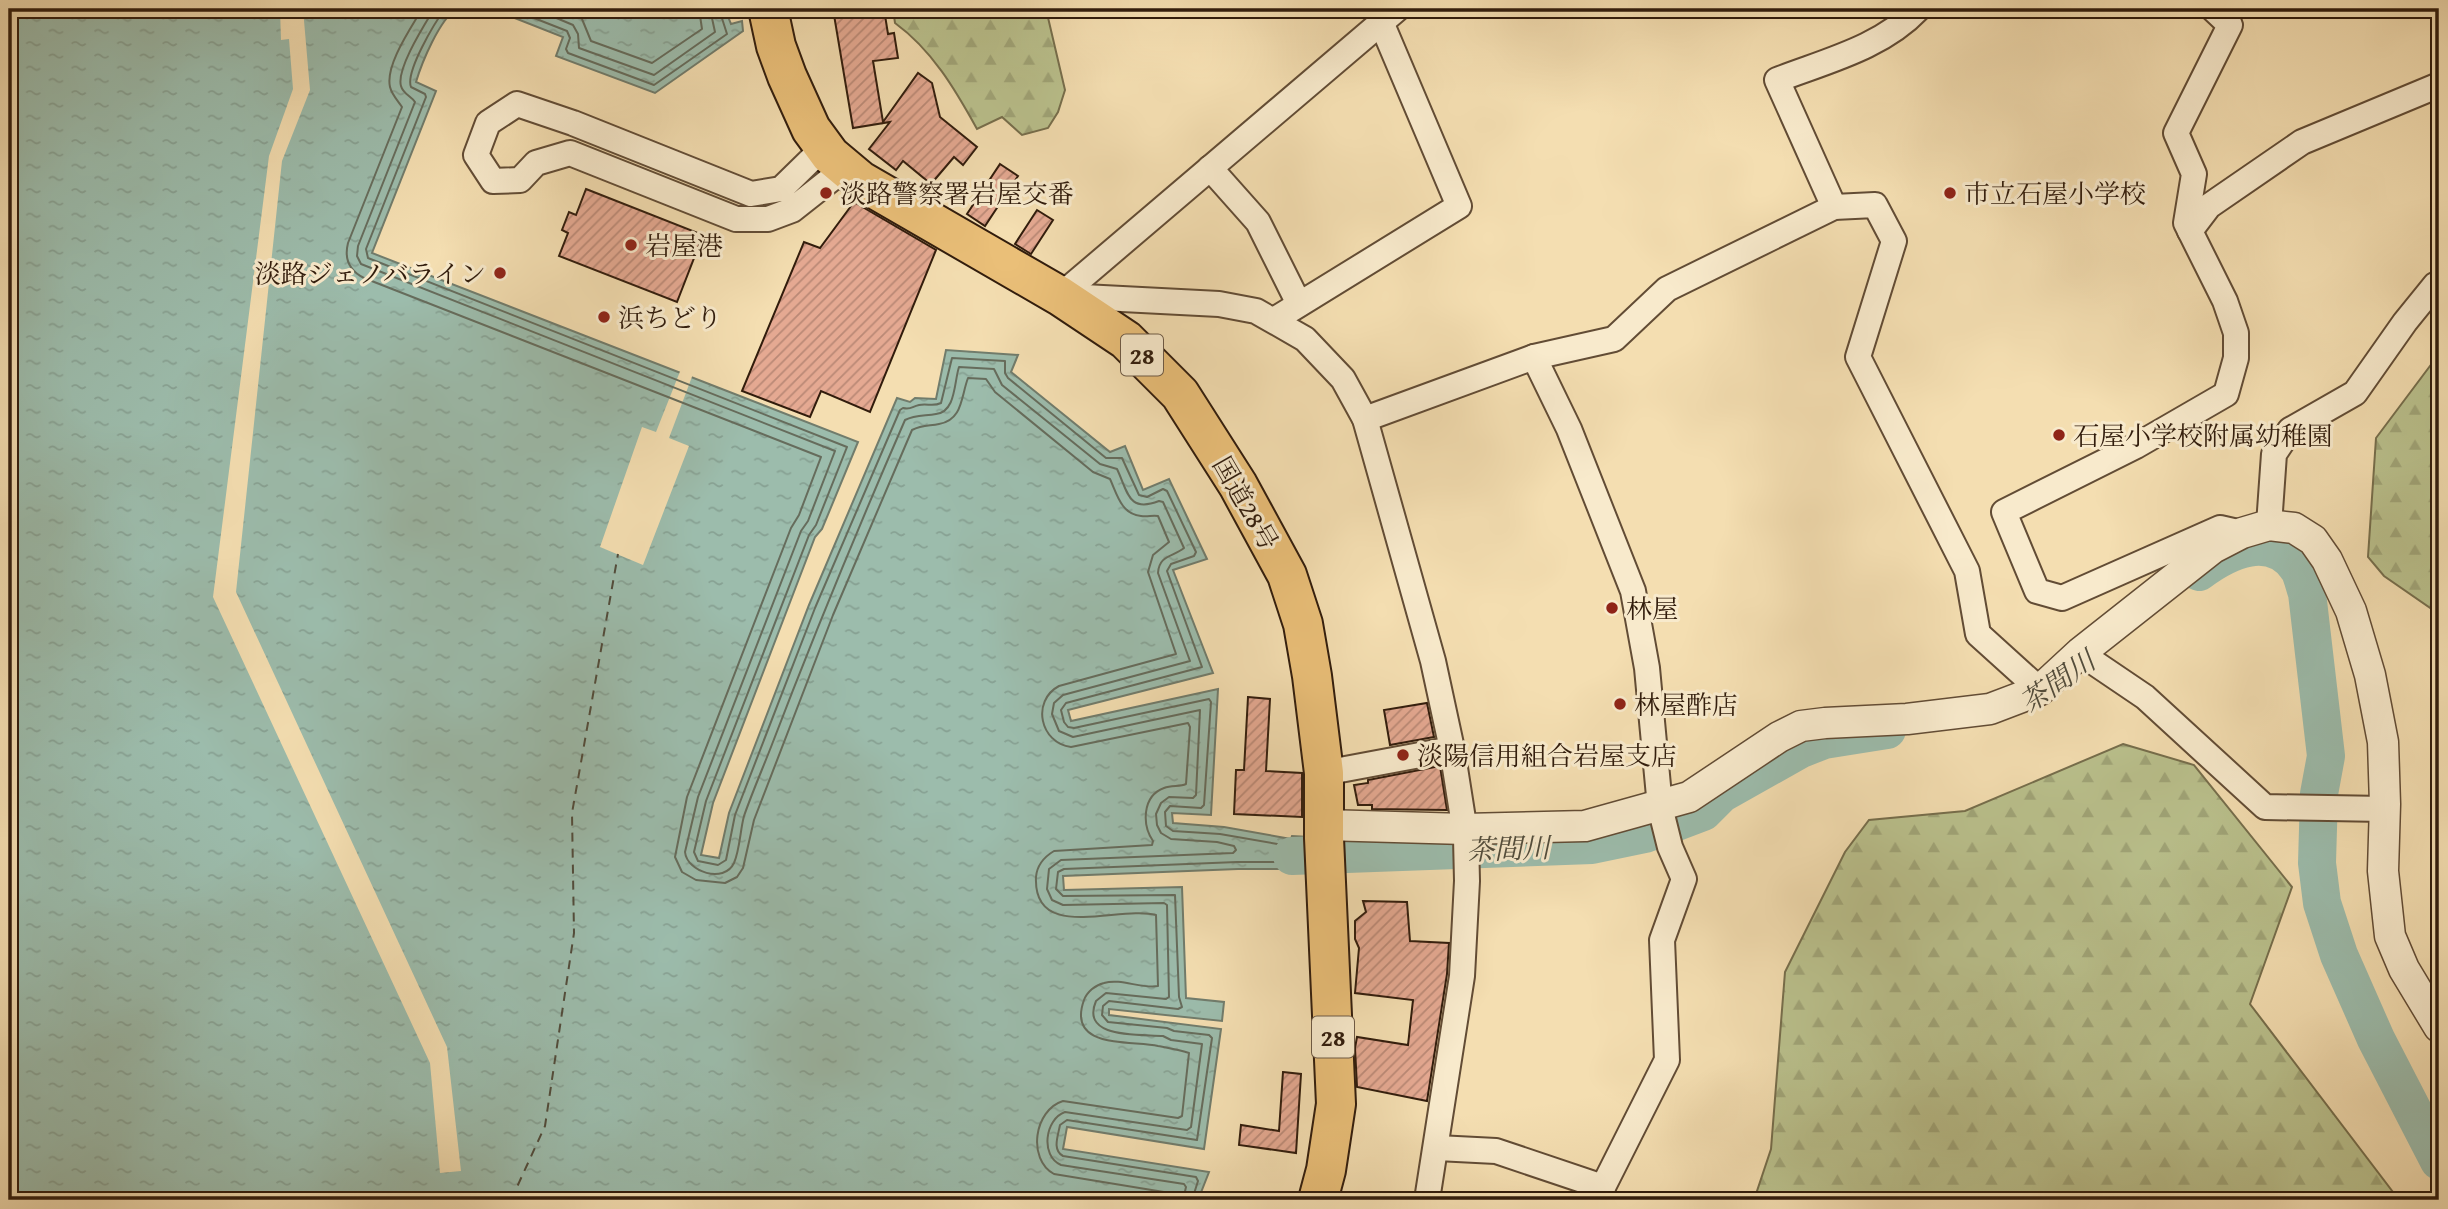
<svg xmlns="http://www.w3.org/2000/svg" width="2448" height="1209" font-family="'Gentium Book Plus','Noto Serif JP',serif">
<style>
.forest{fill:url(#forest-firs);stroke:#766e4c;stroke-width:2}
.water{fill:url(#water-ripples);stroke:#717c6c;stroke-width:2}
.pier{fill:#f4deb1}
.lines{fill:none;stroke-linecap:round;stroke-linejoin:round}
.shore{stroke:#666c5c;stroke-width:2}
.river{stroke:#9cbcac;stroke-width:38}
.ferry{stroke:#514c3c;stroke-width:2;stroke-dasharray:9 7;stroke-linecap:butt}
.building{fill:url(#building-hatch);stroke:#311c0c;stroke-width:2}
.minor-casing{stroke:#624c35;stroke-width:28}
.tertiary-casing{stroke:#624c35;stroke-width:33}
.trunk-casing{stroke:#311c0c;stroke-width:42}
.minor{stroke:#f8eacc;stroke-width:24}
.tertiary{stroke:#f8eacc;stroke-width:30}
.trunk{stroke:#eabf78;stroke-width:38}
.poi-dot{fill:#8f2418;stroke:#f8eacc;stroke-width:2.5}
.labels{text-anchor:middle;dominant-baseline:central;stroke-width:6;stroke-linejoin:round;paint-order:stroke}
.shield{fill:#f8eacc;stroke:#6d5a46;stroke-width:2}
.shield-label{font-size:24px;font-weight:bold;fill:#311c0c}
.poi-label{font-size:26px;fill:#311c0c;stroke:#f8eacc;text-anchor:start}
.street-label{font-size:26px;fill:#311c0c;stroke:#f8eacc}
.water-label{font-size:28px;font-style:italic;fill:#514c3c;stroke:#f8eacc}
</style>
<defs>
<pattern id="forest-firs" width="22" height="20" patternUnits="userSpaceOnUse" patternTransform="scale(1.75)"><rect width="22" height="20" fill="#bac18d"/><path d="M5 1l3.5 6h-7zM16 11l3.5 6h-7z" fill="#a0a578"/></pattern>
<pattern id="water-ripples" width="26" height="14" patternUnits="userSpaceOnUse" patternTransform="scale(1.75)"><rect width="26" height="14" fill="#9cbcac"/><path d="M2 4q2-2 4 0t4 0M15 11q2-2 4 0t4 0" fill="none" stroke="#87a193"/></pattern>
<pattern id="building-hatch" width="6" height="6" patternUnits="userSpaceOnUse" patternTransform="scale(1.75)"><rect width="6" height="6" fill="#e5a992"/><path d="M-1 1l2-2M0 6l6-6M5 7l2-2" fill="none" stroke="#ba8976"/></pattern>
</defs>
<rect width="100%" height="100%" fill="#f4deb1"/>
<filter id="stains"><feTurbulence type="fractalNoise" baseFrequency=".00286" numOctaves="4"/><feColorMatrix values="0 0 0 0 .2 0 0 0 0 .09 0 0 0 0 .02 0 0 0 .5 -.17"/></filter>
<radialGradient id="worn" r=".72"><stop offset=".6" stop-color="#630" stop-opacity="0"/><stop offset="1" stop-color="#630" stop-opacity=".3"/></radialGradient>
<g class="forest">
<path d="M893 9H1046L1065 90 1058 112 1048 128 1022 135 1002 117 977 129C955 89 932 50 895 23Z"/>
<path d="M2439 354V614L2384 576 2368 557 2376 438Z"/>
<path d="M2123 744 2194 765 2292 887 2250 1004 2399 1200H1754L1771 1149 1785 972 1845 852 1869 820 1965 811Z"/>
</g>
<g class="water">
<path d="M9 9H456C439 21 422 62 416 82L436 91 372 253 858 442 822 529 815 537 713 803 701 855 719 858 729 813 809 605 897 398 910 402 915 398 936 399 946 350 1018 355 1011 372 1110 452 1125 446 1143 490 1169 479 1207 559 1173 570 1213 673 1068 710 1071 721 1218 689 1211 815 1172 813 1173 823 1224 827 1291 839 1292 836 1309 837 1310 869H1238L1063 876 1064 890 1182 887 1186 998 1224 1002 1222 1021 1109 1009V1015L1221 1029 1204 1149 1067 1127 1063 1149 1209 1172 1198 1200H9Z"/>
<path d="M492 9H654L668 11 671 9H725L731 24 742 21 743 31 655 93 556 56 563 37Z"/>
</g>
<g class="pier">
<path d="M280 9H303L310 90 282 161 236 592 447 1047 461 1171 440 1173 430 1063 213 597 269 156 293 89 289 39 281 40Z"/>
<path d="M681 369 693 374 669 438 689 446 643 565 600 547 642 427 656 432Z"/>
</g>
<g class="lines">
<g class="shore">
<path d="M422 9C411 28 385 65 390 87 392 95 398 101 402 107L348 243C344 259 350 271 364 278L821 457 799 515 791 528 687 797 675 857 682 872 696 880 725 883 737 877 743 868 754 820 833 615 912 430C922 425 929 426 939 424 963 420 961 396 968 378L986 379 995 392 1093 472 1110 479C1117 494 1121 514 1141 516 1148 517 1152 515 1158 516L1169 542 1153 555 1148 572 1176 654 1059 686C1031 701 1040 743 1071 747L1188 723 1190 727 1186 784C1180 787 1172 785 1164 788 1142 796 1142 825 1153 841L1152 845 1054 851C1044 857 1037 865 1036 877 1033 943 1119 905 1156 915L1158 986C1141 989 1121 978 1104 983 1095 985 1087 992 1084 1000 1066 1050 1132 1040 1158 1046 1168 1048 1179 1050 1189 1053L1182 1116 1178 1118 1063 1101C1034 1110 1027 1159 1054 1174L1170 1193 1173 1200"/>
<path d="M434 9C425 24 396 69 401 86 403 94 411 96 415 102L358 246 357 256 361 264 835 451 808 521 801 531 698 797 685 852C687 872 724 884 734 863 740 849 740 831 744 816 752 793 762 770 771 747 813 637 858 528 905 420 915 415 925 416 936 414 956 412 954 382 959 367L994 369 1002 385 1100 464 1117 469C1128 492 1128 513 1159 501L1163 502 1184 548C1173 557 1159 555 1158 573L1190 661 1063 695 1054 703 1052 714 1059 731 1073 737 1200 710 1196 795 1193 798 1169 797 1161 803 1156 814 1157 825 1161 833 1171 839 1217 842 1234 846 1236 850 1233 853 1061 860 1049 869 1047 889 1052 900 1063 905 1164 903 1167 905 1169 997 1166 999 1106 993 1096 1001C1080 1039 1139 1034 1163 1036L1171 1040 1202 1044 1191 1127 1187 1130 1065 1112C1045 1119 1040 1156 1061 1165L1184 1184 1186 1187 1183 1200"/>
<path d="M445 9C435 22 405 72 411 87L425 94 426 97 366 249 368 258 847 447 816 525 809 535 706 801 694 852 698 861 718 865 726 860 735 815 815 608 900 410 903 408C911 410 911 407 919 405 927 403 933 407 941 403L952 358 1005 361V373L1008 378 1106 458H1122L1139 495 1147 497 1163 489 1167 491 1196 552 1194 556 1171 564 1167 571 1202 667 1066 703 1061 710 1064 722 1068 727 1074 728 1209 699 1211 702 1204 805 1201 808 1170 806 1165 812 1166 826 1173 831 1220 834 1289 846 1300 843 1302 846 1303 859 1299 862H1237L1064 869 1058 872 1056 889 1063 896 1175 895 1179 997 1182 1007 1178 1009 1109 1001 1103 1006 1102 1015 1108 1022 1167 1028 1174 1031 1209 1035 1212 1038 1197 1140 1067 1120 1060 1125C1058 1136 1052 1150 1063 1156L1196 1177 1198 1181 1192 1200"/>
<path d="M511 9 567 31 570 38 566 49 568 53 654 85 727 34 719 9"/>
<path d="M535 9 573 25 578 34 579 48 654 75 715 32 710 9"/>
<path d="M564 9 582 19 591 41 652 63 702 29 699 9"/>
</g>
<g class="river">
<path d="M2199 572C2227 551 2271 530 2297 567 2302 573 2304 585 2307 593L2326 756 2319 794 2317 863 2322 903 2339 955 2376 1039 2439 1161"/>
<path d="M1292 856 1592 845 1645 834 1703 812 1721 794 1801 749 1824 740 1887 730"/>
</g>
<path class="ferry" d="M511 1200 545 1126 574 933 572 813 618 554"/>
</g>
<g class="building">
<path d="M833 9H884L888 34 894 33 898 58 873 61 883 122 918 73 932 83 940 117 977 147 963 165 954 157 931 184 903 161 896 170 869 149 890 122 853 128Z"/>
<path d="M1000 164 1018 176 985 226 967 214Z"/>
<path d="M586 189 703 235 677 302 559 256 568 233 562 230 569 212 576 215Z"/>
<path d="M854 202 936 250 870 412 821 391 810 417 742 391 804 242 820 248Z"/>
<path d="M1037 210 1053 220 1031 254 1015 244Z"/>
<path d="M1248 697 1270 699 1266 771 1302 773V817L1234 814 1236 770H1244Z"/>
<path d="M1427 703 1434 737 1390 745 1384 710Z"/>
<path d="M1440 766 1447 810 1372 809V805H1358L1354 785 1368 783V780Z"/>
<path d="M1363 901 1407 902 1410 941 1449 943 1447 974 1427 1101 1357 1087 1355 1048 1357 1037 1408 1045 1413 1000 1355 993 1359 948 1355 939V921L1366 912Z"/>
<path d="M1283 1072 1301 1074 1296 1153 1239 1145 1241 1125 1279 1131Z"/>
</g>
<g class="lines">
<defs>
<g id="minor">
<path d="M2213 9 2230 25 2176 133 2194 174 2186 223 2225 301 2236 333V358L2226 394 2136 446 2004 512 2037 591 2062 598 2220 528 2242 533"/>
<path d="M824 147 781 189 751 194 573 123 517 104 488 123 476 155 493 181 520 180 536 163 570 153 736 219H768L792 210 844 169"/>
<path d="M1210 168 1258 222 1299 304"/>
<path d="M1834 207 1777 80C1826 61 1881 48 1918 9"/>
<path d="M2190 231 2209 206 2302 142 2439 85"/>
<path d="M1060 296 1397 9"/>
<path d="M1064 296 1219 304 1256 311 1305 339 1343 379 1365 419 1433 661 1452 749 1466 838 1467 881 1462 976 1427 1200"/>
<path d="M1274 320 1459 206 1381 22"/>
<path d="M1534 357 1569 429 1633 591 1647 668 1660 807 1670 847 1684 879 1662 940 1667 1060 1603 1187 1601 1200"/>
<path d="M1365 419 1534 357 1614 339 1667 289 1834 207 1875 205 1894 241 1858 357 1967 571 1978 634 2040 690"/>
<path d="M2269 525 2274 454 2290 430 2355 393 2405 322 2435 285 2439 283"/>
<path d="M2080 653 2145 697 2265 807 2384 809"/>
<path d="M1324 773 1452 749"/>
<path d="M1437 1148 1496 1151 1603 1187"/>
</g>
<path id="tertiary" d="M1324 825 1465 829 1585 826 1689 797 1779 737 1801 726 1825 723 1907 719 1990 709 2040 690 2080 653 2213 548 2242 533 2269 525 2294 528 2313 540 2327 560 2351 611 2370 675 2383 742 2385 804 2383 871 2390 936 2404 969 2439 1027"/>
<path id="trunk" d="M768 9 776 46 787 76 811 129 830 155 861 181 1060 296 1126 340 1180 394 1238 485 1287 575 1303 624 1312 676 1324 773V838L1336 1104 1326 1170 1318 1200"/>
</defs>
<use href="#minor" class="minor-casing"/>
<use href="#tertiary" class="tertiary-casing"/>
<use href="#trunk" class="trunk-casing"/>
<use href="#minor" class="minor"/>
<use href="#tertiary" class="tertiary"/>
<use href="#trunk" class="trunk"/>
</g>
<g class="poi-dot">
<circle cx="826" cy="193" r="7"/>
<circle cx="1950" cy="193" r="7"/>
<circle cx="631" cy="245" r="7"/>
<circle cx="500" cy="273" r="7"/>
<circle cx="604" cy="317" r="7"/>
<circle cx="2059" cy="435" r="7"/>
<circle cx="1612" cy="608" r="7"/>
<circle cx="1620" cy="704" r="7"/>
<circle cx="1403" cy="755" r="7"/>
</g>
<g class="labels">
<g class="shield">
<rect x="1121" y="334.5" width="42" height="41" rx="5"/>
<rect x="1312" y="1016.5" width="42" height="41" rx="5"/>
</g>
<g class="shield-label">
<text x="1142" y="355">28</text>
<text x="1333" y="1037">28</text>
</g>
<g class="poi-label">
<text x="840" y="193">淡路警察署岩屋交番</text>
<text x="1964" y="193">市立石屋小学校</text>
<text x="645" y="245">岩屋港</text>
<text x="486" y="273" text-anchor="end">淡路ジェノバライン</text>
<text x="618" y="317">浜ちどり</text>
<text x="2073" y="435">石屋小学校附属幼稚園</text>
<text x="1626" y="608">林屋</text>
<text x="1634" y="704">林屋酢店</text>
<text x="1417" y="755">淡陽信用組合岩屋支店</text>
</g>
<g class="street-label">
<text transform="translate(1246 503) rotate(60)">国道28号</text>
</g>
<g class="water-label">
<text transform="translate(2057 681) rotate(-35)">茶間川</text>
<text transform="translate(1508 848) rotate(-2)">茶間川</text>
</g>
</g>
<rect width="2448" height="1209" fill="none" stroke="#f4deb1" stroke-width="35"/>
<rect x="10" y="10" width="2427" height="1188" fill="none" stroke="#311c0c" stroke-width="3.5"/>
<rect x="18" y="18" width="2413" height="1174" fill="none" stroke="#311c0c" stroke-width="2"/>
<rect width="100%" height="100%" filter="url(#stains)"/>
<rect width="100%" height="100%" fill="url(#worn)"/>
</svg>
